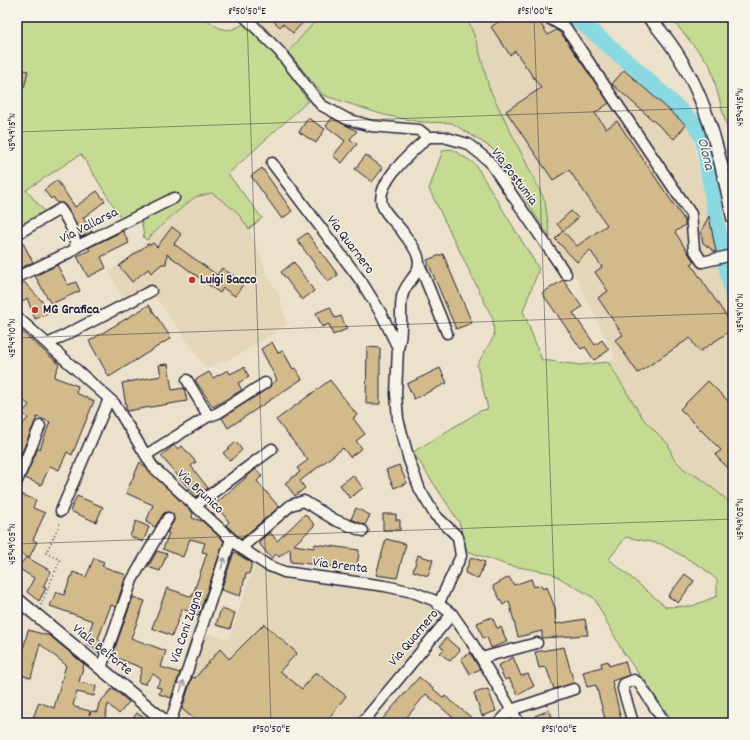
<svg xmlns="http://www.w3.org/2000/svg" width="750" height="740" font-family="Dekko,sans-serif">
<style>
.built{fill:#e4d6b8}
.green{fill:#c5db91;stroke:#747e66;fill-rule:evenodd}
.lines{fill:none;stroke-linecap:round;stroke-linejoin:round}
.river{stroke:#88d9e1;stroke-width:16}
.building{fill:#d2ba8a;stroke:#22223b}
.minor-casing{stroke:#22223b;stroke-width:13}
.major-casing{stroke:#22223b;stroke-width:15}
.path{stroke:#22223b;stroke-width:1.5;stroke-dasharray:1 3;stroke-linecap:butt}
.minor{stroke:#f7f3e8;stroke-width:10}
.major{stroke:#f7f3e8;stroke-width:12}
.oneway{stroke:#97959a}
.ticks{fill:none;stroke:#22223b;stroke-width:1;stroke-opacity:0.45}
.poi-dot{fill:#c8321e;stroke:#f7f3e8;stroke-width:1.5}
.labels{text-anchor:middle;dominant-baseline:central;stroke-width:3;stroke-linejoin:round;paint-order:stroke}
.street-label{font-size:14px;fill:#22223b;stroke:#f7f3e8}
.poi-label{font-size:14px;font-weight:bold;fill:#22223b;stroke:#f7f3e8;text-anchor:start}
.water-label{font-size:15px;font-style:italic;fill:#41596d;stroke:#f7f3e8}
.neatline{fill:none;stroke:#22223b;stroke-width:1.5}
.ticks-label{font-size:10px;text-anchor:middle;fill:#22223b}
</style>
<rect width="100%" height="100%" fill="#ece2cc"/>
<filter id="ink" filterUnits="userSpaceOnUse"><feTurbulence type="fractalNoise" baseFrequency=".025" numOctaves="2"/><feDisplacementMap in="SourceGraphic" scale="8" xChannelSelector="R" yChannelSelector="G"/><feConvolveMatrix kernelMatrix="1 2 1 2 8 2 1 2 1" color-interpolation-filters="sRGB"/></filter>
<g filter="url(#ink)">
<g class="built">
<path d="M251 17H319L288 52Z"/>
<path d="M467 17H558L577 27 686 125 692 133 716 253 733 322V505L703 480 684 469 673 458 668 444 644 420 608 362 615 357 575 275 550 238 545 201 489 88 478 46Z"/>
<path d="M212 193 236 211 249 229 263 261 266 274 279 294 287 325 237 356 206 368 148 286 123 298 109 272 139 249 167 220 195 197Z"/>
<path d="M255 563 300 581 402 593 439 610 438 618 353 723H187L176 713 205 632 229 639Z"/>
</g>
<g class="green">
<path d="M17 17H205C216 29 230 35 244 23L276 53 308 101 228 174 262 218 249 229 236 211 212 193 195 197 167 220 147 240 144 238 140 211 121 218 81 154 26 190 45 212 17 229Z"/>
<path d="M319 17H467L478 46 489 88 545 201 550 238 493 149 452 123 421 122 384 115 323 95 288 52Z"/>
<path d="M670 17H733V149L710 65Z"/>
<path d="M452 149 475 164 539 269 523 311 542 360 580 365 608 362 644 420 668 444 673 458 684 469 703 480 733 505V723H674L623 652 594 598 551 573 507 565 467 551 459 522 413 452 480 411 488 409 477 365 494 336 493 319 429 189 443 150ZM626 537 661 544 702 567 717 580V596L692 606 666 607 609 559Z"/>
</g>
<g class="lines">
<path class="river" d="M575 17 636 69 695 124 703 139 717 224 733 296"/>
</g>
<g class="building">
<path d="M269 17H308L293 33 283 24 280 27Z"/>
<path d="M505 17H536L548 35 556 30 561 33 609 103 595 113 606 129 617 121 685 221V225L675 232 694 262 691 264 733 326V329L699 352 690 338 638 373 615 340 623 335 598 298 608 291 595 272 602 267 590 250 577 262 555 239 563 231 577 246 607 225 569 170 553 180 506 111 541 88 515 51 510 55 491 27Z"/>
<path d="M17 68 28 71 24 88 17 87Z"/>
<path d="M624 70 686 125 674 139 612 84Z"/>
<path d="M308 118 325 129 316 143 299 132Z"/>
<path d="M332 118 357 131 350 139 357 144 342 163 333 156 345 141 326 126Z"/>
<path d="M366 155 383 168 372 182 355 169Z"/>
<path d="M262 168 292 211 282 219 251 176Z"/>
<path d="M57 180 75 207 97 191 105 201 83 218 92 232 81 237 74 219 65 205 63 203H57L53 197 51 199 44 190Z"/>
<path d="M571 211 578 218 563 231 557 224Z"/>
<path d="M709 216 716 252H715L703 243 701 231Z"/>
<path d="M172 227 181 234 174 244 217 275 222 268 244 283 235 296 223 288 220 293 167 254 166 264H162L151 273 148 269 132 282 119 266 148 244 150 245 153 243 157 247Z"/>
<path d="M123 231 129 243 101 257 106 268 88 277 77 256 90 250 88 248Z"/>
<path d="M307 233 338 275 328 282 297 240Z"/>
<path d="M23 243 33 262 17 270V246Z"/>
<path d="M443 254 472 323 456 329 427 260Z"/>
<path d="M294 262 314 291 302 300 281 272Z"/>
<path d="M57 265 68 285 76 282 80 291 51 304 35 276Z"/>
<path d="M563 280 582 307 573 313 595 345 602 340 609 350 594 360 585 347 581 349 542 293Z"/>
<path d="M24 282 52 312 35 319 27 298 21 303 17 299V288Z"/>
<path d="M149 305 171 338 109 377 89 341Z"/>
<path d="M330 307 335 318 341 316 347 329 333 335 329 324 322 327 316 313Z"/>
<path d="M20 330 59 364 54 377 78 386 76 393 94 401 72 455 67 452 59 470 50 466 41 485 25 478 38 448 40 449 50 422 37 417 17 464V431L28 418 22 413 29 405 17 395V334Z"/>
<path d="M272 342 278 353 283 351 293 369 295 368 302 379 228 428 222 418 268 388 277 380 261 349Z"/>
<path d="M367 347 380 348V404H366Z"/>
<path d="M168 364 172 390 184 388 187 401 127 411 122 383 161 376 159 365Z"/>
<path d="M244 367 249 377 238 383 242 390 213 407 195 380 209 372 213 378 228 370 230 374Z"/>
<path d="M440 368 447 383 414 399 407 384Z"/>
<path d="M330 380 357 415 353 418 365 434 356 441 362 448 350 457 343 448 300 481 305 488 295 496 285 483 300 472 297 468 308 460 276 420Z"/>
<path d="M708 381 733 406V473L715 455 721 450 680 409Z"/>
<path d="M236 442 242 450 230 461 223 453Z"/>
<path d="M174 445 178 449 182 446 196 462 191 466 208 488 196 497 161 456Z"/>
<path d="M140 462 193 513 192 518 202 521 224 541 199 615 182 609 172 636 152 628 167 588 192 597 207 553 202 552 205 543 190 539 183 557 163 549 169 533 167 532 174 521 173 514 168 512 164 513 155 527 146 522 153 505 126 493Z"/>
<path d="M399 465 407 483 394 488 386 470Z"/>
<path d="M256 469 262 476 257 481 279 507 241 539 226 525 229 522 215 504Z"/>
<path d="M353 475 363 488 350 498 340 485Z"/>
<path d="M20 494 36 500 33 508 45 513 33 540 37 542 29 558 17 552V501Z"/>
<path d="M77 496 103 507 96 522 70 511Z"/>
<path d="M356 508 370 515 365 525 351 519Z"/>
<path d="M305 514 315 525 294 545 314 548 315 544 359 550 357 569 291 562 290 548 279 557 277 554 271 558 258 542 270 532 277 541Z"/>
<path d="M383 514H396V520H400V530H383Z"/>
<path d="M136 521 149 527 143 542 130 536Z"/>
<path d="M386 539 406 544 397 578 376 575Z"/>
<path d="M157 551 167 554 160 571 148 567Z"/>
<path d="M234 552 252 563 249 574H246L240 596 221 590Z"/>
<path d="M418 555 433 560 428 576 413 571Z"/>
<path d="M26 557 51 571 43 587 46 588 39 601 27 592 34 578 18 568Z"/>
<path d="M471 557 485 562 478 579 465 573Z"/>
<path d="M94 558 104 562 102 566 126 575 116 607 111 605 98 639 103 644 99 653 87 643 92 637 88 635 93 621 50 606 56 592 64 595 73 572 86 577Z"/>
<path d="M685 574 694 581 678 603 668 596Z"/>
<path d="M509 577 514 585 531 579 534 587 541 585 543 589 547 587 555 608 556 624 585 619 588 635 542 638V631L518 637 509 601 503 605 493 586Z"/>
<path d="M133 597 145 601 131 638 166 651 161 667 180 673 171 698 159 694 161 688 156 687 161 680 153 674 145 684 138 682 142 668 112 656Z"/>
<path d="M221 609 235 613 230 629 216 625Z"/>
<path d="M492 617 497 628 501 627 507 642 491 648 487 637 483 638 477 623Z"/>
<path d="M264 624 297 653 280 671 302 689 316 672 346 696 325 723H199L182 709 192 677 195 678 220 649 229 659Z"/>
<path d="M28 630 50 636 84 664 79 682 96 686 94 696 77 692 73 705 75 707 90 711 89 715 92 711 97 712 99 703 113 688 129 702 119 714 108 704 104 723H48L33 718 39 702 54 708 66 665 40 644 31 678 17 674Z"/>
<path d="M446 638 460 650 450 661 440 653 444 649 440 646Z"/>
<path d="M564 647 574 683 554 689 546 667 539 668 535 652Z"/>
<path d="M470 653 480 669 470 674 461 658Z"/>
<path d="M513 657 521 676 528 674 534 686 518 695 509 678 505 680 498 666Z"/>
<path d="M608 661 609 666 625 661 629 675 612 681 622 723H606L596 685 587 687 583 672 602 667 601 663Z"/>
<path d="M419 677 444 698 445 696 478 723H459L426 694 402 723H379Z"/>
<path d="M488 689 496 711 482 716 474 693Z"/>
<path d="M549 710 555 723H538L535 716Z"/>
<path d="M137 713 151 723H129Z"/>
</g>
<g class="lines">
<defs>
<g id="minor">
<path d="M245 17 279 51 321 105 347 119 371 126 419 130 428 137H444L468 144 489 161 566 274"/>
<path d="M547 17 566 28 691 214 694 249 702 262 733 255"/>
<path d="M272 163 361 281 382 315 398 348 396 394 398 419 409 460 420 490 435 515 458 537 461 556 438 605"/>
<path d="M17 234 60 209C69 221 74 231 76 247"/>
<path d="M420 266 447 333"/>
<path d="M17 277 72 251 76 247 174 198"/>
<path d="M17 317 114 403 153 467 241 548 267 565 284 572 385 586 413 592 433 600 452 614 362 723"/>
<path d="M48 344 151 291"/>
<path d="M398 348C404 331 399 314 402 297 405 281 423 274 418 257 416 248 407 239 402 231 396 223 387 216 383 207 372 185 413 151 428 137"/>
<path d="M207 417 218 413 265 383"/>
<path d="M146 455 207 417 206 412 187 380"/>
<path d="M17 481 40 426"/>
<path d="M195 506 272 449"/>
<path d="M61 511 109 399"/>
<path d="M241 548 291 505 304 501 335 520 363 531"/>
<path d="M452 614 471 641 519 723"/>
<path d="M481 658 537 643"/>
<path d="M101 668 132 580 168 518"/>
<path d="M170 723 231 539"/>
<path d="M499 723 511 710 574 689"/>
<path d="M633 723 623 689 624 684 634 680 639 683 665 723"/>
</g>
<g id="major">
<path d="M648 17C655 23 660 31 666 38 706 90 720 155 733 218"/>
<path d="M17 599 167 723"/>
</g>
</defs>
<use href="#minor" class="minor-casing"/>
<use href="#major" class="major-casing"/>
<path class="path" d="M41 605 60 560 46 553 61 521"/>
<use href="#minor" class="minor"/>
<use href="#major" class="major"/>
</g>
<defs><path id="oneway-shaft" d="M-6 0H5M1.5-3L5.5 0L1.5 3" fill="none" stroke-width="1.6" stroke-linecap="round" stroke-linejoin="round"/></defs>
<g class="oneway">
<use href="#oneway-shaft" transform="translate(223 563) rotate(-71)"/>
<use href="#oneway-shaft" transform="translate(182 686) rotate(-71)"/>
</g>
</g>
<path class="ticks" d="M247 17 271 723M534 17 559 723M17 132 733 107M17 338 733 313M17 544 733 519"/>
<g class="poi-dot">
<circle cx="192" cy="280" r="4"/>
<circle cx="35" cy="310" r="4"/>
</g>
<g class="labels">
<g class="street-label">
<text transform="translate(514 177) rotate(53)">Via Postumia</text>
<text transform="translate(89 226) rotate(-27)">Via Vallarsa</text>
<text transform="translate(350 245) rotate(53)">Via Quarnero</text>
<text transform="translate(200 492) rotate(43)">Via Brunico</text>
<text transform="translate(340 566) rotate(7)">Via Brenta</text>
<text transform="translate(187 627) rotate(-71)">Via Coni Zugna</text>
<text transform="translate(414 638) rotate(-50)">Via Quarnero</text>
<text transform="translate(102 650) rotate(39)">Viale Belforte</text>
</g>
<g class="poi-label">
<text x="200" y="280">Luigi Sacco</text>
<text x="43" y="310">MG Grafica</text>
</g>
<g class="water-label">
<text transform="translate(705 154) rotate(76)">Olona</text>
</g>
</g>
<rect width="750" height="740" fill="none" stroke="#f7f3e8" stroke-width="44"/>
<rect x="22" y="22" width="706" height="696" class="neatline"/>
<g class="ticks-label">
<text x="247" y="14">8°50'50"E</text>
<text x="535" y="14">8°51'00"E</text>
<text transform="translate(739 107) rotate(-90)" y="4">45°49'15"N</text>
<text transform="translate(11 132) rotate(-90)" y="4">45°49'15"N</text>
<text transform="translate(739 313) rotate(-90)" y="4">45°49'10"N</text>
<text transform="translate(11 338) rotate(-90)" y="4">45°49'10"N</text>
<text transform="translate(739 519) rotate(-90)" y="4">45°49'05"N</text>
<text transform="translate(11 544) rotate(-90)" y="4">45°49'05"N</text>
<text x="271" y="732">8°50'50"E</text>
<text x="559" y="732">8°51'00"E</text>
</g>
</svg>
